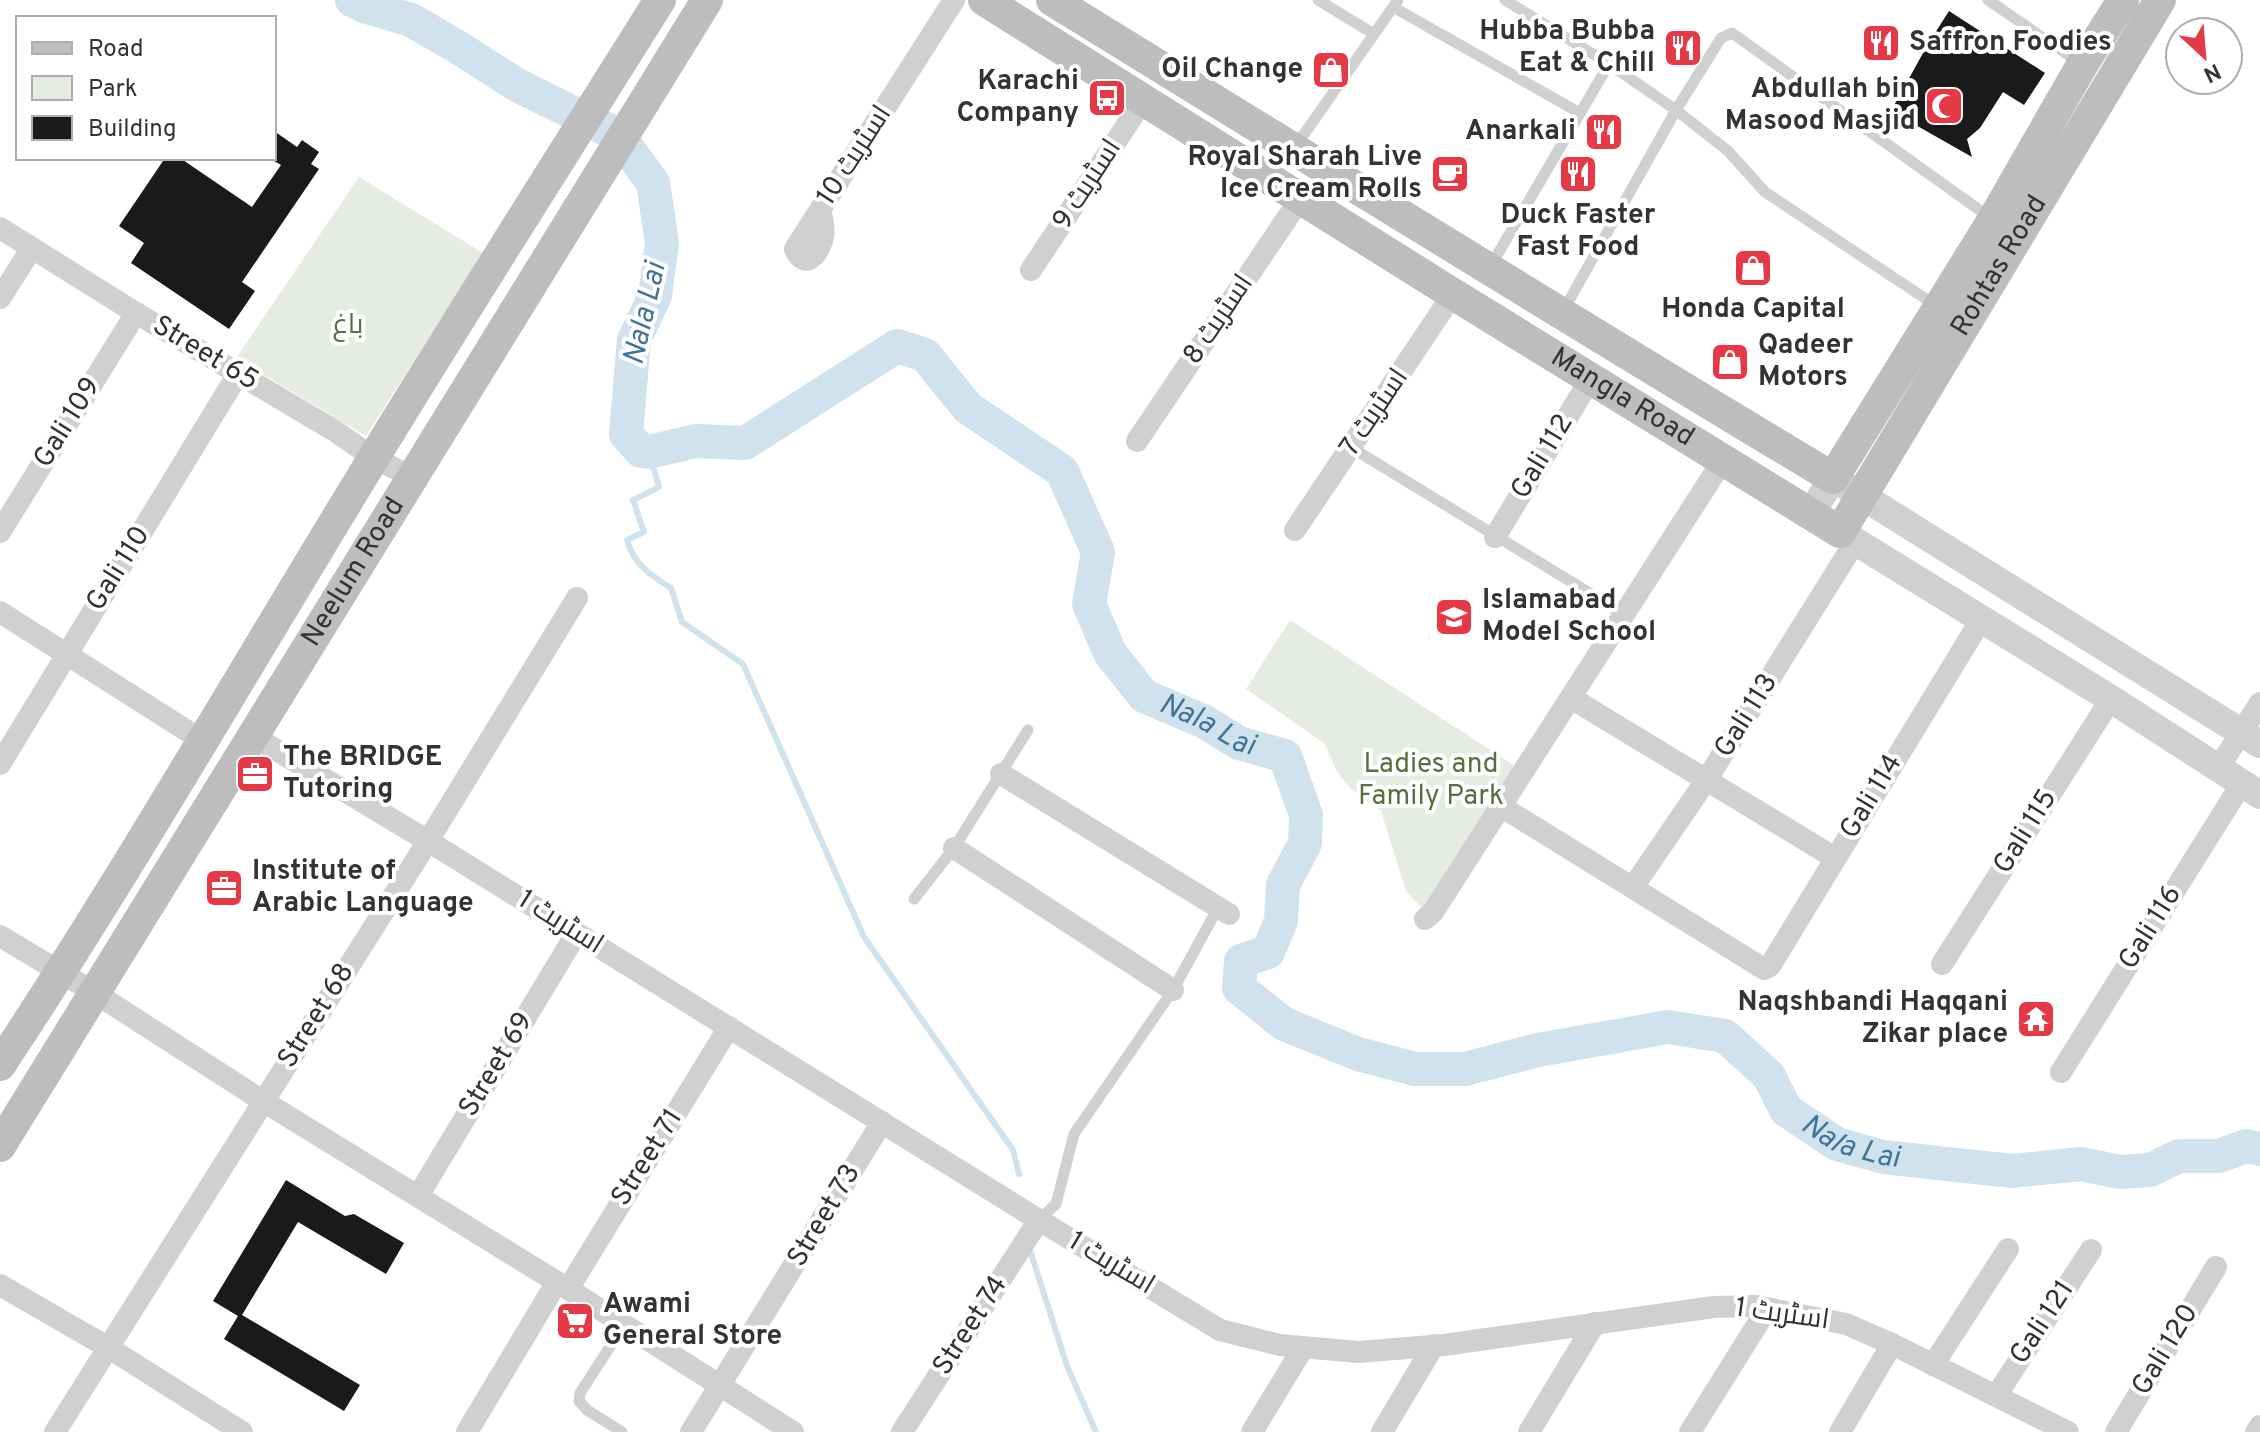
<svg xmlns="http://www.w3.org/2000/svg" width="2260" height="1432" font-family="Overpass,Cairo,sans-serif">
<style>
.green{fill:#e6ecdf}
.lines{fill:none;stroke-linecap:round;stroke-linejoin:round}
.stream{stroke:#cfe2ee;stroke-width:6}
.river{stroke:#cfe2ee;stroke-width:34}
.building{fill:#1a1a1a}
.service{stroke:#d0d0d0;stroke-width:11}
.minor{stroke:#d0d0d0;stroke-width:22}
.tertiary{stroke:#d0d0d0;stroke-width:28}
.secondary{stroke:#bdbdbd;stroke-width:32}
.labels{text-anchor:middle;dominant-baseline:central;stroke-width:8;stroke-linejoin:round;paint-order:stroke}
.poi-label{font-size:28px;font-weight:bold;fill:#333;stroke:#fff;text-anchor:end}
.street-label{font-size:28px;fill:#333;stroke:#fff}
.park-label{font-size:28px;fill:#56703f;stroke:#fff}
.water-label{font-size:30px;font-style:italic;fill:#3f7597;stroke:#fff}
</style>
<rect width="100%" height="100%" fill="#fff"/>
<g class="green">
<path d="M359 177 483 253 366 436 236 358Z"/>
<path d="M1290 620 1515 766 1423 909 1406 891 1381 811 1350 788 1337 772 1324 743 1246 689Z"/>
</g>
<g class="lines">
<g class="stream">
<path d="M649 452 659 487 633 500 644 532 627 540C633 563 651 576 671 588L682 622 743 664 864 937 1013 1150 1019 1174"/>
<path d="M1029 1247 1067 1366 1096 1432"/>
</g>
<path class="river" id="s1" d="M352 0 364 6 411 20 456 46 517 85 608 130 629 150 653 183 662 243 655 296 634 340 626 434 641 451 649 452 696 441 745 443 897 346 925 355 968 408 1062 471 1098 552 1089 604 1110 653 1144 696 1203 721 1239 743 1285 756 1306 815 1305 843 1283 885 1281 921 1268 952 1241 961 1239 988 1284 1024 1358 1054 1415 1069H1465L1538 1050 1668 1027 1725 1036 1769 1076 1786 1110 1837 1144 1883 1157 2012 1171 2081 1164 2120 1172 2150 1170 2179 1156H2219L2246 1146 2260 1149"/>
</g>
<g class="building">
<path d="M1949 11 2045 73 2024 105 2003 92 1980 128 1967 139 1972 157 1891 111 1928 44Z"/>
<path d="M274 131 297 147 302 140 319 152 311 164 319 169 242 282 255 291 229 329 131 263 144 243 119 226 165 158H180L252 207 281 165 274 161Z"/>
<path d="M286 1180 345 1216 354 1214 404 1243 386 1274 298 1222 242 1315 360 1385 344 1411 224 1339 238 1316 213 1301Z"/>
</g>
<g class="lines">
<g class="service">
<path d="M1318 0 1374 34"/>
<path d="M1505 0 1609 64 1676 110 1728 151 1765 192 1938 307"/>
<path d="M1988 0 2080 63"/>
<path d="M1393 7 1580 113"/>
<path d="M1295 147 1398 0"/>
<path d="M1490 267 1609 64"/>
<path d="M1562 313 1676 110 1721 38 1732 33 1992 219"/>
<path d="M1352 448 1624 614"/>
<path d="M914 899 954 848 1028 730"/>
<path d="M1039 1220 1056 1204 1074 1134 1173 990 1214 915 1224 914"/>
<path d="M622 1432 587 1410 579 1401 580 1393 624 1325"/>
</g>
<g class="minor">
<path d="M820 210C822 218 825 228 823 237 820 251 806 273 795 249L954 0"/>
<path d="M0 228 136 313 335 431 374 458 412 477"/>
<path d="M1031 270 1144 99"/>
<path d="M0 298 32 248"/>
<path d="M1137 441 1300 199"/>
<path d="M1295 530 1453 294"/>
<path d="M0 532 136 313"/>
<path d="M1495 537 1591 378"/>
<path d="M0 612 203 741"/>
<path d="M1571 698 1835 858"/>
<path d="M253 736 428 841 1039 1220 1220 1330 1280 1345 1358 1352 1444 1345 1714 1307 1756 1306 1846 1324 1892 1344 2068 1432"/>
<path d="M0 764 238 374"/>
<path d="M2219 767 2260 703"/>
<path d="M1001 774 1229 914"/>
<path d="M1502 807 1764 969 1770 966 1982 618"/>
<path d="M954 848 1173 990"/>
<path d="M1633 887 1707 779 1855 542"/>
<path d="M1425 919 1433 912 1723 460"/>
<path d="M0 936 95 993 263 1101 557 1282 793 1432"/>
<path d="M1942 964 2111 699"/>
<path d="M2061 1072 2242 783"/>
<path d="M418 1196 576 934"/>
<path d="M0 1285 109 1348 242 1432"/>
<path d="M568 1289 729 1027"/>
<path d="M1933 1365 2008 1249"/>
<path d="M1996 1396 2091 1250"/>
<path d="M55 1432 428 841 577 598"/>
<path d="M467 1432 557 1282"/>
<path d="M691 1432 882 1122"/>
<path d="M902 1432 1039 1220"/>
<path d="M1252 1432 1303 1348"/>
<path d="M1382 1432 1434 1345"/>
<path d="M1529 1432 1595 1323"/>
<path d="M1690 1432 1767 1309"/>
<path d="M1840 1432 1892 1344"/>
<path d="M2116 1432 2216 1267"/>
<path d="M2256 1432 2260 1426"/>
</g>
<g class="tertiary">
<path d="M1811 513 1833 478 2260 744"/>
<path d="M1840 532 2111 699 2260 795"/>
</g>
<g class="secondary">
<path id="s2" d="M984 0 1453 294 1840 532 2160 0"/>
<path d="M1052 0C1312 160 1571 321 1833 478L1993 220 2082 65 2123 0"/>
<path d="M0 1065C131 867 249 661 373 459 467 305 564 153 660 0"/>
<path id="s3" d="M0 1146 707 0"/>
</g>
</g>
<defs>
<symbol id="restaurant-square" viewBox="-11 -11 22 22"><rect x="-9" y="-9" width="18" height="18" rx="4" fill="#e63946" stroke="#fff"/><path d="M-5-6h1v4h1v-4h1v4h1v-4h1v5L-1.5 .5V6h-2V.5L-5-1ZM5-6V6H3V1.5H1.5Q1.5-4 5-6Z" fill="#fff"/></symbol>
<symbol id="shop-square" viewBox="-11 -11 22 22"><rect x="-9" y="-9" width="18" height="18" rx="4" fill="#e63946" stroke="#fff"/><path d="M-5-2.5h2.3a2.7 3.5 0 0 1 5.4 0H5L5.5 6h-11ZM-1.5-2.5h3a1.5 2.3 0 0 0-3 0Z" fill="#fff"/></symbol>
<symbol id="bus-square" viewBox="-11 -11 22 22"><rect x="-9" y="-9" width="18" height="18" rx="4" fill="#e63946" stroke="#fff"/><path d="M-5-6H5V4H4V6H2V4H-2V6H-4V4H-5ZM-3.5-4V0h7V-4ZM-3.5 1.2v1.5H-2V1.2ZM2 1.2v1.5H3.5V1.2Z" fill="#fff"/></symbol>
<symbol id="mosque-square" viewBox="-11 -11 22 22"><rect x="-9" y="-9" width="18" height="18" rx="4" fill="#e63946" stroke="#fff"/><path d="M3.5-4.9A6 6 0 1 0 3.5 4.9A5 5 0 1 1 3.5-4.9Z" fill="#fff"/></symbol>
<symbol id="cafe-square" viewBox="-11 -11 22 22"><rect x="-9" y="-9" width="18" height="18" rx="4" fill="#e63946" stroke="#fff"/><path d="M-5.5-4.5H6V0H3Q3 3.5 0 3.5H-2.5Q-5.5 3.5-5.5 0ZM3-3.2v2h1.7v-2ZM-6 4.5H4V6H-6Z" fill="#fff"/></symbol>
<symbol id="school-square" viewBox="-11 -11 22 22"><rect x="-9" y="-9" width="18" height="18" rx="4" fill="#e63946" stroke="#fff"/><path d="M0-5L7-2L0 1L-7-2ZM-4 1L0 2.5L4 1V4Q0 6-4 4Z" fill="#fff"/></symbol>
<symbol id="office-square" viewBox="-11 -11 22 22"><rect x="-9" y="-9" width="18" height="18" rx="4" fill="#e63946" stroke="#fff"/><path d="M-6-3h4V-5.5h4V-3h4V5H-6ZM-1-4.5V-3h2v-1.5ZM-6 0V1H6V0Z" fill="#fff"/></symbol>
<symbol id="temple-square" viewBox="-11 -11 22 22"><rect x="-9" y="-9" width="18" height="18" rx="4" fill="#e63946" stroke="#fff"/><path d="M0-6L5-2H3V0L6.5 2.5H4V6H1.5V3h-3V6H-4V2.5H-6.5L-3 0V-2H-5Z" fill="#fff"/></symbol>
<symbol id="supermarket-square" viewBox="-11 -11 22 22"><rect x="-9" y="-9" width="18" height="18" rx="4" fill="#e63946" stroke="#fff"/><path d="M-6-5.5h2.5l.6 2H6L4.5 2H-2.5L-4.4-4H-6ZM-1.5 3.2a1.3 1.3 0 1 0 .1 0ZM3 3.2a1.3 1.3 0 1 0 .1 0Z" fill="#fff"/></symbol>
</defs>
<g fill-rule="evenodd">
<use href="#restaurant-square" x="1859" y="21" width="44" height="44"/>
<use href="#restaurant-square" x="1661" y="26" width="44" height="44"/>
<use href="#shop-square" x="1309" y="48" width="44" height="44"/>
<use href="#bus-square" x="1085" y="76" width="44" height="44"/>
<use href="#mosque-square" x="1922" y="84" width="44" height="44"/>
<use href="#restaurant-square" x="1582" y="110" width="44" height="44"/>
<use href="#cafe-square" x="1428" y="152" width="44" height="44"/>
<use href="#restaurant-square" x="1556" y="152" width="44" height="44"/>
<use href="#shop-square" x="1731" y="246" width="44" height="44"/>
<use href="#shop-square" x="1708" y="340" width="44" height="44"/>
<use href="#school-square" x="1432" y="595" width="44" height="44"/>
<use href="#office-square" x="233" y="752" width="44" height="44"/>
<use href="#office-square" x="202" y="866" width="44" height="44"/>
<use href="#temple-square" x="2014" y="997" width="44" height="44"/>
<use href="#supermarket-square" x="553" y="1299" width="44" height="44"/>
</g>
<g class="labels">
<g class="poi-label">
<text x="1655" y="32">Hubba Bubba<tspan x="1655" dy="32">Eat &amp; Chill</tspan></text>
<text x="1909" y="43" text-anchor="start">Saffron Foodies</text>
<text x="1303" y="70">Oil Change</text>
<text x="1079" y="82">Karachi<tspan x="1079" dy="32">Company</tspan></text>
<text x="1916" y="90">Abdullah bin<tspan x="1916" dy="32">Masood Masjid</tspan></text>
<text x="1576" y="132">Anarkali</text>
<text x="1422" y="158">Royal Sharah Live<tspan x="1422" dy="32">Ice Cream Rolls</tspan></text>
<text x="1578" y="216" text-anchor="middle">Duck Faster<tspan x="1578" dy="32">Fast Food</tspan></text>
<text x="1753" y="310" text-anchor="middle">Honda Capital</text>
<text x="1758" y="346" text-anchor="start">Qadeer<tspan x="1758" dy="32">Motors</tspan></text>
<text x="1482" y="601" text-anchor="start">Islamabad<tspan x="1482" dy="32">Model School</tspan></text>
<text x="283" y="758" text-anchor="start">The BRIDGE<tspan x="283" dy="32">Tutoring</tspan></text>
<text x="252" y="872" text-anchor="start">Institute of<tspan x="252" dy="32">Arabic Language</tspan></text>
<text x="2008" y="1003">Naqshbandi Haqqani<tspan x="2008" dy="32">Zikar place</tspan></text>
<text x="603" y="1305" text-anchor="start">Awami<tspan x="603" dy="32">General Store</tspan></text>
</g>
<g class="street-label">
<text transform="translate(855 156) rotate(-57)">اسٹریٹ 10</text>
<text transform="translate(1088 185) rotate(-57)">اسٹریٹ 9</text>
<text stroke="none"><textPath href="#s2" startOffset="1318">Rohtas Road</textPath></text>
<text transform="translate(1219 320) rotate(-56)">اسٹریٹ 8</text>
<text transform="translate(205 354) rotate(31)">Street 65</text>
<text stroke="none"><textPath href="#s2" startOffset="752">Mangla Road</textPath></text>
<text transform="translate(1375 413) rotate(-56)">اسٹریٹ 7</text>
<text transform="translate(68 423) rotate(-58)">Gali 109</text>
<text transform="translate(1543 457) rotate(-59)">Gali 112</text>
<text transform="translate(119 569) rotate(-58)">Gali 110</text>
<text stroke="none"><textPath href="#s3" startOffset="674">Neelum Road</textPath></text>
<text transform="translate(1747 716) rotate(-58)">Gali 113</text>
<text transform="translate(1872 797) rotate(-59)">Gali 114</text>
<text transform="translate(2026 832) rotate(-58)">Gali 115</text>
<text transform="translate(560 923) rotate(32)">اسٹریٹ 1</text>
<text transform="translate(2151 928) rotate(-58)">Gali 116</text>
<text transform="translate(317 1016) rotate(-58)">Street 68</text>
<text transform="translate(497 1065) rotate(-59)">Street 69</text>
<text transform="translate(648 1158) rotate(-58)">Street 71</text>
<text transform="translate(825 1216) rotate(-59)">Street 73</text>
<text transform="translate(1111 1264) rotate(31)">اسٹریٹ 1</text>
<text transform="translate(1782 1315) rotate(8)">اسٹریٹ 1</text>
<text transform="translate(2043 1323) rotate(-57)">Gali 121</text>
<text transform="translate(971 1326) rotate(-57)">Street 74</text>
<text transform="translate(2166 1350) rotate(-59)">Gali 120</text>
</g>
<g class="park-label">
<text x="348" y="326">باغ</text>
<text x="1431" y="765">Ladies and<tspan x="1431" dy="32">Family Park</tspan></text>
</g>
<g class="water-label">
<text transform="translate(646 314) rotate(-77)">Nala Lai</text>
<text stroke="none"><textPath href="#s1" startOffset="1454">Nala Lai</textPath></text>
<text stroke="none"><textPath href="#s1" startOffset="2484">Nala Lai</textPath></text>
</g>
</g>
<rect x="16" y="16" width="260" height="144" fill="#ffffff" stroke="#adadad" stroke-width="2"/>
<rect x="32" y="42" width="40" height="12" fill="#bdbdbd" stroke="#adadad" stroke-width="2"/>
<text x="88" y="56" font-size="24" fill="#333333">Road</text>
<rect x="32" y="76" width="40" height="24" fill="#e6ecdf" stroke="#adadad" stroke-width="2"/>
<text x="88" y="96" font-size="24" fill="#333333">Park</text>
<rect x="32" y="116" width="40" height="24" fill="#1a1a1a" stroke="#adadad" stroke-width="2"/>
<text x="88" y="136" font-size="24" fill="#333333">Building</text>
<g transform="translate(2204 56) rotate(154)"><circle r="38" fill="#ffffff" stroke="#adadad" stroke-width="2"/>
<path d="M0-6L14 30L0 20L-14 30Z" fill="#e63946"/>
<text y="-12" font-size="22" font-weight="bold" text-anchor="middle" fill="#333333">N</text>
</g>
</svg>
